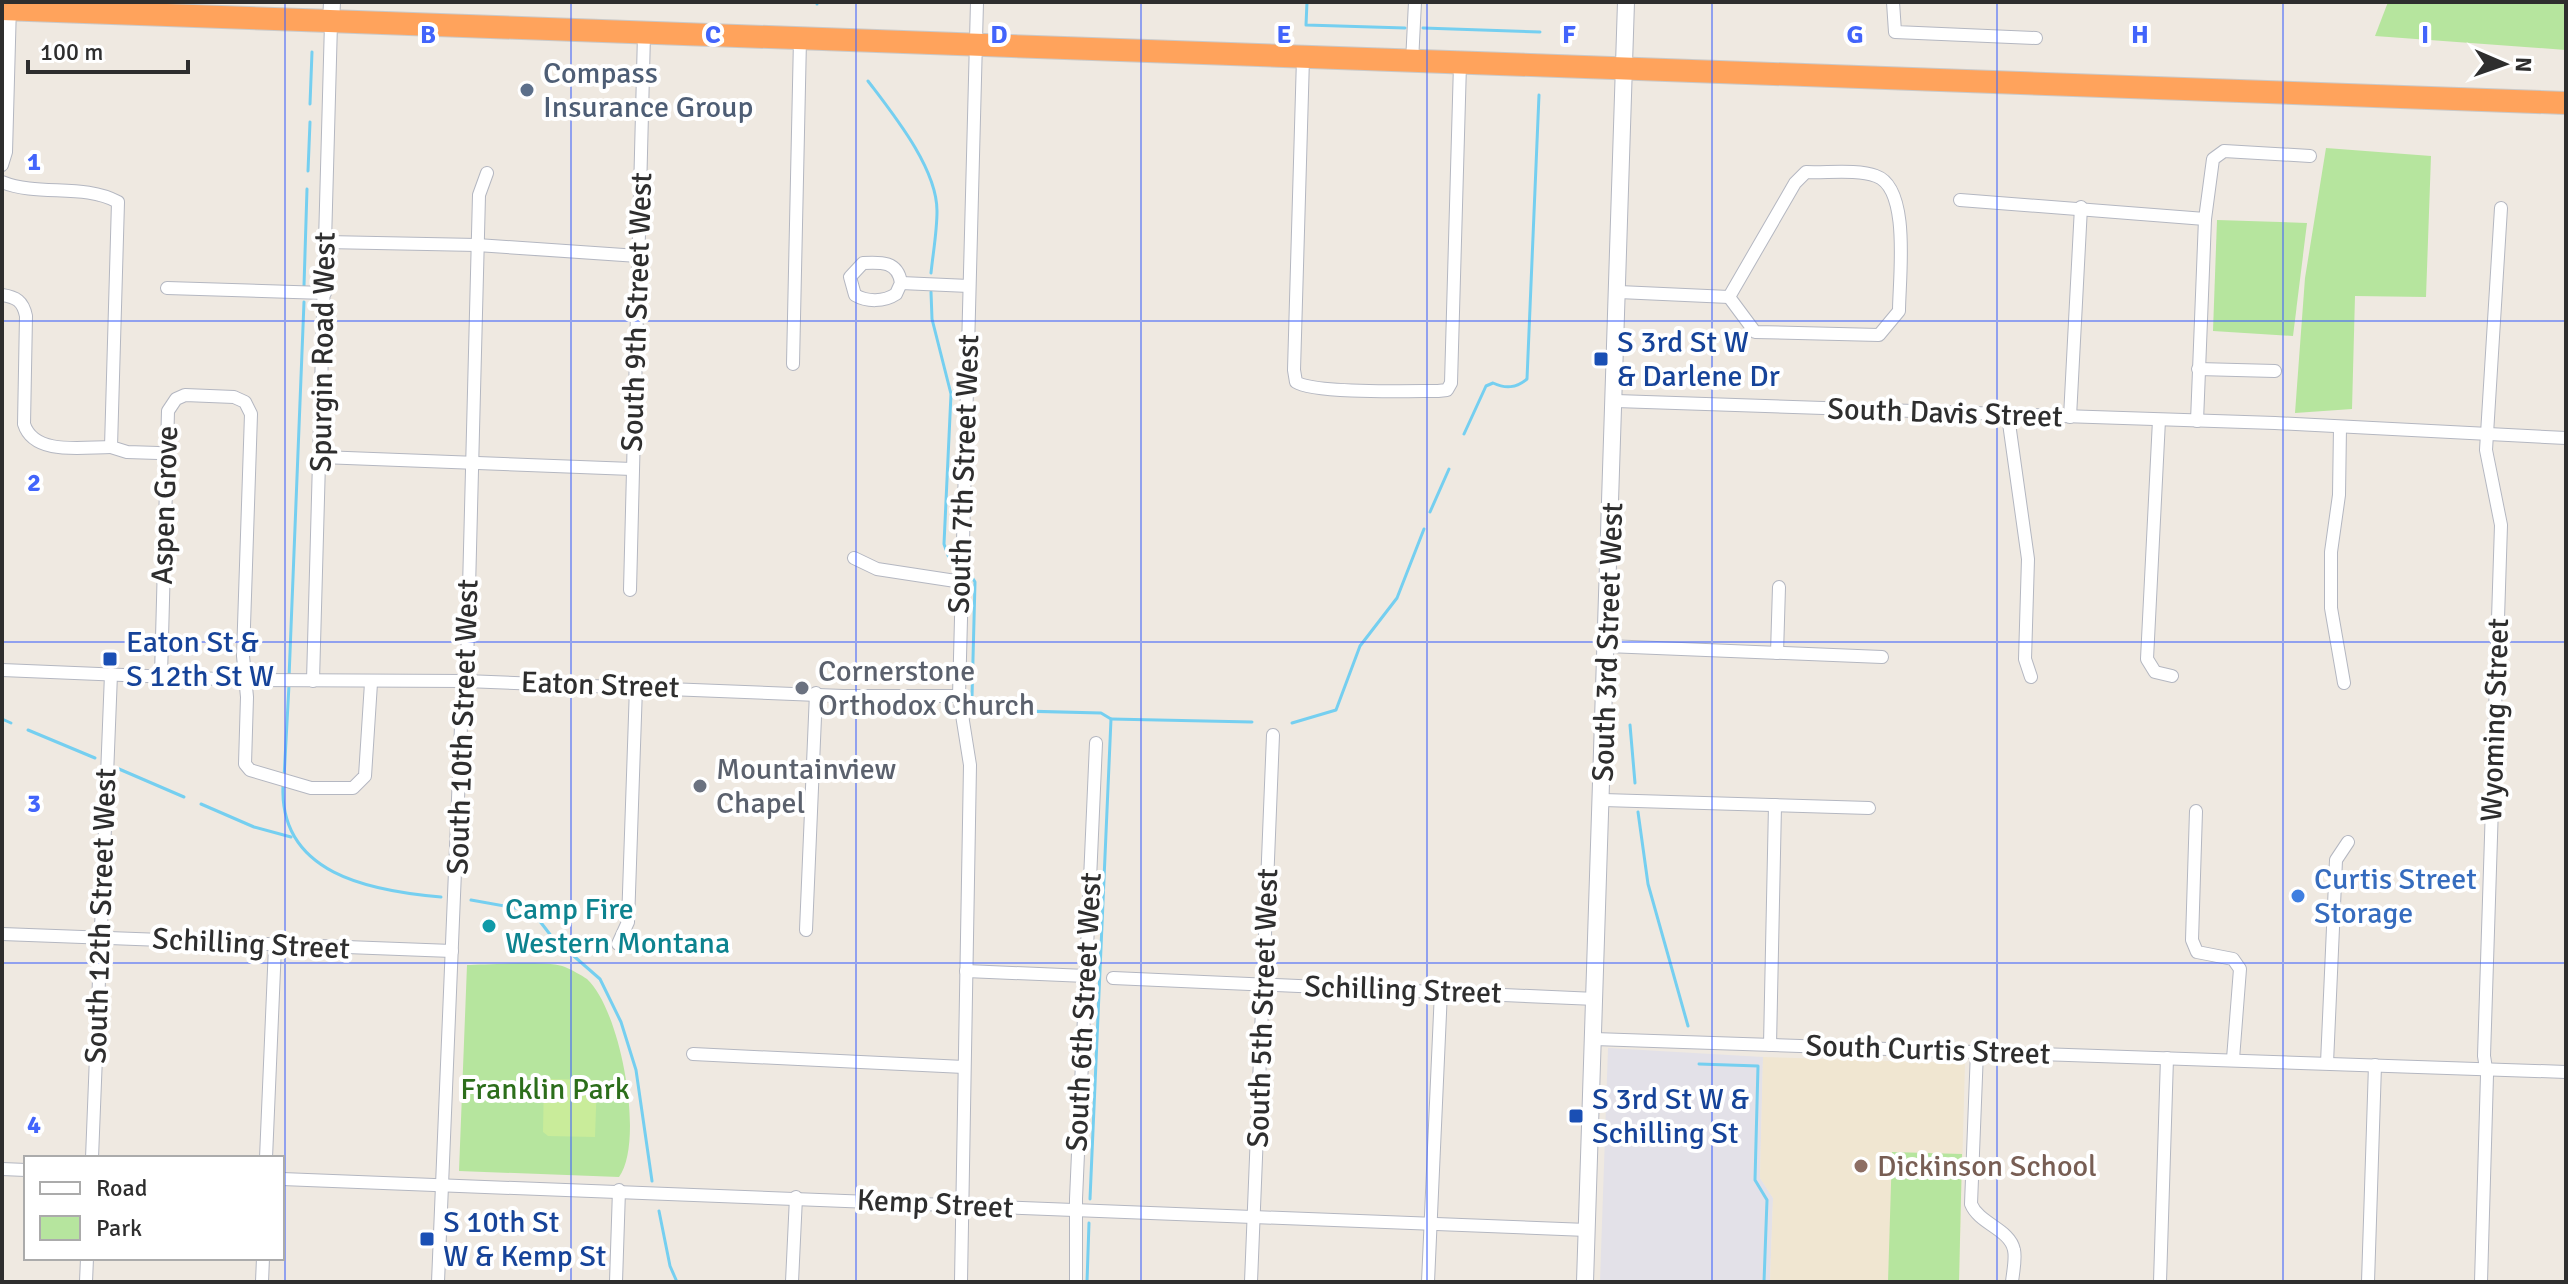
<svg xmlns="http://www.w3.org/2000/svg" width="2568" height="1284" font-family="Signika,sans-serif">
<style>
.industrial{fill:#e3e1e8}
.education{fill:#f0e6d1}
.green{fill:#b6e59e}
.pitch{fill:#c9ec9a}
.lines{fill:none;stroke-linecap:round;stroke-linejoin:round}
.stream{stroke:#75cff0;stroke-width:3}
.street-casing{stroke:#b4b7c1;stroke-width:14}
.secondary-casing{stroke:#b4b7c1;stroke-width:18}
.highway-casing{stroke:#c9c9c9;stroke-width:24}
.street{stroke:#fff;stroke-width:12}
.secondary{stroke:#fff;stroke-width:16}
.highway{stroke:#ffa35c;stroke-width:22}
.grid{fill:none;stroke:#4264fb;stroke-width:2;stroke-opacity:0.55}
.service-dot{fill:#5c6f8a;stroke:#fff;stroke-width:3}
.transit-dot{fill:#1a4fb4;stroke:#fff;stroke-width:3}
.worship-dot{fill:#6b7280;stroke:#fff;stroke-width:3}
.shop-dot{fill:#3f7fe0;stroke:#fff;stroke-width:3}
.culture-dot{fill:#0f9aa8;stroke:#fff;stroke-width:3}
.education-dot{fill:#8d6e63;stroke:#fff;stroke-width:3}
.labels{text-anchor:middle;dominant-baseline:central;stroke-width:8;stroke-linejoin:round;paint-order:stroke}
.service-label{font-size:30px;fill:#4e5e75;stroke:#fff;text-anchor:start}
.street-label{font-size:30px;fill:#2e2e2e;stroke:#fff}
.transit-label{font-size:30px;fill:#164399;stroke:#fff;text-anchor:start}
.worship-label{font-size:30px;fill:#5b616d;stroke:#fff;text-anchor:start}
.shop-label{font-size:30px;fill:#366cbe;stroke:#fff;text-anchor:start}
.culture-label{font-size:30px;fill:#0d838f;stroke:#fff;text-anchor:start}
.park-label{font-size:30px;fill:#2c6e1b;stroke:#fff}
.education-label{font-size:30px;fill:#785e54;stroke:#fff;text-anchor:start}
.grid-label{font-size:26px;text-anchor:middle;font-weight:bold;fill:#4264fb;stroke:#fff;stroke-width:8;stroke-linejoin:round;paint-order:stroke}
</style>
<rect width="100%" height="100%" fill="#efe9e1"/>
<path class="industrial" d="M1608 1048 1763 1057 1760 1178 1773 1198 1770 1282H1600Z"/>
<path class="education" d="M1763 1057 1965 1063 1959 1282H1770L1773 1198 1760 1178Z"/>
<g class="green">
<path d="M2388 2H2566V50L2375 36Z"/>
<path d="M2326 148 2431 156 2426 297 2355 296 2352 409 2295 413 2305 278Z"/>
<path d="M2217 220 2307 223 2293 336 2213 331Z"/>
<path d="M467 965C487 965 550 960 565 967 572 970 581 975 587 979 621 1010 645 1142 619 1177L459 1171Z"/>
<path d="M1892 1152 1962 1154 1959 1282H1888Z"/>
</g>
<path class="pitch" d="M544 1079 597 1080 595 1137 548 1136 543 1132Z"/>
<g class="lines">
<g class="stream">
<path d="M817 2V4"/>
<path d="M1307 2 1306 25 1405 28"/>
<path d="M1423 28 1540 32"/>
<path d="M868 81C893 114 937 168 937 211 937 232 933 253 931 273"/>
<path d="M310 104 312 52"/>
<path d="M308 171 310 122"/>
<path d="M304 286 307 189"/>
<path d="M931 292 932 319 951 394 944 544 949 558"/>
<path d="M1464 434 1486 386 1493 383C1506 389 1516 388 1527 379L1539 95"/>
<path d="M1430 512 1449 469"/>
<path d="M967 569 975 582 972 697 981 710 1101 713 1111 719 1090 1199"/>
<path d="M289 678 304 302"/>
<path d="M2 719 11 723"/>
<path d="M1111 719 1252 722"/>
<path d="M1292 723 1336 710 1360 646 1397 598 1424 529"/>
<path d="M1630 725 1635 783"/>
<path d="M28 730 95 758"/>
<path d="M119 769 184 797"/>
<path d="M284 778 289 685"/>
<path d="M283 785C279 874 370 891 441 897"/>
<path d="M201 804 254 827 291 837"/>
<path d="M1638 812 1648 884 1688 1026"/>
<path d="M471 900 532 911 552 937 600 979 621 1022 636 1070 652 1181"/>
<path d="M1699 1064 1758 1066 1755 1180 1767 1200 1764 1282"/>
<path d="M659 1211 670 1266 677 1282"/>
<path d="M1087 1282 1089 1223"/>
</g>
<defs>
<g id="street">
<path d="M1893 2 1895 32 2036 38"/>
<path d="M1303 58 1294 370 1296 382C1314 394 1411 391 1438 391L1447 390 1451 383 1460 64"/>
<path d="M1412 62 1415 2"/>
<path d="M2 165 6 152 10 5"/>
<path d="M1806 172C1827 173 1857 169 1876 176 1911 188 1899 279 1899 311L1879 335 1755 332 1729 297 1795 183Z"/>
<path d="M2 182C39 197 83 183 118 202L111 447 127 452 158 453"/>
<path d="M1960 200 2205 219"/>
<path d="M326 242 477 245 638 256"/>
<path d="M863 263C881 262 898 261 901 283L896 294C884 302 867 302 855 295L850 277Z"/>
<path d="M901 283 969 286"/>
<path d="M167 288 325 293"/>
<path d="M1619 292 1729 297"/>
<path d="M2 295C16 297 23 301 26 316L24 424C34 456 83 447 111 447"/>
<path d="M793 364 800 39"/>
<path d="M2198 369 2275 371"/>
<path d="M1616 401 2275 423 2566 438"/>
<path d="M2008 416 2028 559 2025 659 2031 677"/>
<path d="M2070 417 2081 207"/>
<path d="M2159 420 2147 659 2155 672 2172 676"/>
<path d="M2197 421 2205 219 2213 159 2224 151 2310 156"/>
<path d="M2340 427 2339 495 2331 552V608L2344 683"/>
<path d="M321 457 632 469"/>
<path d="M854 558 877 569 962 582"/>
<path d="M630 590 644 34"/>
<path d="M1607 646 1882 657"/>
<path d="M1777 653 1779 587"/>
<path d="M2 670 244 680 465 681 843 696H959"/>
<path d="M161 676 168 411 176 399 185 395 234 397 245 402 251 414 243 656 247 697 245 764 250 770 311 788H353L365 776 371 683"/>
<path d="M313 681 331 23"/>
<path d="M1603 800 1869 808"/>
<path d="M2196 811 2192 940 2197 952 2233 959 2240 969 2233 1059"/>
<path d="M806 930 816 693"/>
<path d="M2 934 452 951"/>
<path d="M618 944 628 922 636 687"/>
<path d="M966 971 1086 976"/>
<path d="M1113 978 1596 999"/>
<path d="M1594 1039 2566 1072"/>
<path d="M1770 1045 1775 805"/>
<path d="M1977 1051 1971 1204C1979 1224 2010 1229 2014 1250 2016 1259 2013 1272 2012 1282"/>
<path d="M693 1054 964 1067"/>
<path d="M2327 1063 2336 860 2348 842"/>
<path d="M92 1158 111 674"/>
<path d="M266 1158 275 946"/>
<path d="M2 1169 26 1170"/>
<path d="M282 1179 1587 1230"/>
<path d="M86 1282 87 1258"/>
<path d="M262 1282 263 1258"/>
<path d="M438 1282 462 702 467 667 479 195 487 173"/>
<path d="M616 1282 619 1190"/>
<path d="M792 1282 796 1197"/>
<path d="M961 1282 970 765 959 696 977 2"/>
<path d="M1076 1282V1199L1096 743"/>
<path d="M1251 1282 1273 735"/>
<path d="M1428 1282 1441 991"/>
<path d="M2160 1282 2167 1058"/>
<path d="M2368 1282 2375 1065"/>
<path d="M2481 1282 2487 1075 2484 1056 2501 525 2486 450 2501 208"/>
</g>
<g id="secondary">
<path d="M331 23 332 2"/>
<path d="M1585 1282 1626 2"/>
</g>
<path id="highway" d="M2 9 2566 103"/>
</defs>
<use href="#street" class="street-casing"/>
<use href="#secondary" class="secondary-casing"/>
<use href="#highway" class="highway-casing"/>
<use href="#street" class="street"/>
<use href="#secondary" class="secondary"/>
<use href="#highway" class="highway"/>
</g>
<path class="grid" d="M285 2V1282M571 2V1282M856 2V1282M1141 2V1282M1427 2V1282M1712 2V1282M1997 2V1282M2283 2V1282M2 321H2566M2 642H2566M2 963H2566"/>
<circle class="service-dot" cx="527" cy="90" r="8"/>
<g class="transit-dot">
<rect x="1593" y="351" width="16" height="16" rx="4"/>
<rect x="102" y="651" width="16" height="16" rx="4"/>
<rect x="1568" y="1108" width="16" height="16" rx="4"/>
<rect x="419" y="1231" width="16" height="16" rx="4"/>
</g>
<g class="worship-dot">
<circle cx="802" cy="688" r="8"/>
<circle cx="700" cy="786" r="8"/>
</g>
<circle class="shop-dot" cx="2298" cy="896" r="8"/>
<circle class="culture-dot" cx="489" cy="926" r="8"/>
<circle class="education-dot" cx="1861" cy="1166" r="8"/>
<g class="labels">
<g class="service-label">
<text x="543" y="73">Compass<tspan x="543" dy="34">Insurance Group</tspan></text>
</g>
<g class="street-label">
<text transform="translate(637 312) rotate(-88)">South 9th Street West</text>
<text transform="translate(323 352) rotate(-89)">Spurgin Road West</text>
<text transform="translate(1945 413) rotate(2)">South Davis Street</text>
<text transform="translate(964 474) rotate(-88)">South 7th Street West</text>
<text transform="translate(165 505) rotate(-88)">Aspen Grove</text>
<text transform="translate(1608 642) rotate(-88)">South 3rd Street West</text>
<text transform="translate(600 685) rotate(2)">Eaton Street</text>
<text transform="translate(2495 720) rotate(-88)">Wyoming Street</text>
<text transform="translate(463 727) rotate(-88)">South 10th Street West</text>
<text transform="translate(101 916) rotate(-88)">South 12th Street West</text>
<text transform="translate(251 944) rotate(3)">Schilling Street</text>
<text transform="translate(1403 990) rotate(2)">Schilling Street</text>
<text transform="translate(1263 1008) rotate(-88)">South 5th Street West</text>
<text transform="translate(1084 1012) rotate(-87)">South 6th Street West</text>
<text transform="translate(1928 1050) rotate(2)">South Curtis Street</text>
<text transform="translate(935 1204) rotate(3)">Kemp Street</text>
</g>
<g class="transit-label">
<text x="1617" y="342">S 3rd St W<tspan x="1617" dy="34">&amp; Darlene Dr</tspan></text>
<text x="126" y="642">Eaton St &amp;<tspan x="126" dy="34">S 12th St W</tspan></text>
<text x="1592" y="1099">S 3rd St W &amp;<tspan x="1592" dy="34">Schilling St</tspan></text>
<text x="443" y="1222">S 10th St<tspan x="443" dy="34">W &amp; Kemp St</tspan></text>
</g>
<g class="worship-label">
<text x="818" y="671">Cornerstone<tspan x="818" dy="34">Orthodox Church</tspan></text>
<text x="716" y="769">Mountainview<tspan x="716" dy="34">Chapel</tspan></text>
</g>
<g class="shop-label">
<text x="2314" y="879">Curtis Street<tspan x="2314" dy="34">Storage</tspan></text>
</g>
<g class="culture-label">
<text x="505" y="909">Camp Fire<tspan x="505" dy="34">Western Montana</tspan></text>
</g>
<g class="park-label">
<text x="545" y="1089">Franklin Park</text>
</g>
<g class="education-label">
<text x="1877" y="1166">Dickinson School</text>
</g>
</g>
<g class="grid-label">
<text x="428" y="43">B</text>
<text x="713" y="43">C</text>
<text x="999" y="43">D</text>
<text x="1284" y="43">E</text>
<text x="1569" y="43">F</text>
<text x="1855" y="43">G</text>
<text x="2140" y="43">H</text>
<text x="2425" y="43">I</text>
<text x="34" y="170">1</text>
<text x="34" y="491">2</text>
<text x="34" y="812">3</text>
<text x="34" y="1133">4</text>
</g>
<rect width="2568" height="1284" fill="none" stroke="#2e2e2e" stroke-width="8"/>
<rect x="24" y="1156" width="260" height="104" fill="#ffffff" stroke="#ababab" stroke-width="2"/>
<rect x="40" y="1182" width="40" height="12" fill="#ffffff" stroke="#ababab" stroke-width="2"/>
<text x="96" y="1196" font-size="24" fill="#2e2e2e">Road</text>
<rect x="40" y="1216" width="40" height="24" fill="#b6e59e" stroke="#ababab" stroke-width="2"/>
<text x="96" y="1236" font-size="24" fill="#2e2e2e">Park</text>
<g transform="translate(2504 64) rotate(92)" stroke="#ffffff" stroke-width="6" paint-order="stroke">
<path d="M0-6L14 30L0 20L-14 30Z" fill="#2e2e2e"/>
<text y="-12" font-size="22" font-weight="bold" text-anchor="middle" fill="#2e2e2e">N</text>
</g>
<path d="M28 60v12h160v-12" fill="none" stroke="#2e2e2e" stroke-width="4"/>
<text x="40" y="60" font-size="24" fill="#2e2e2e" stroke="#ffffff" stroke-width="6" paint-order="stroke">100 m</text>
</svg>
